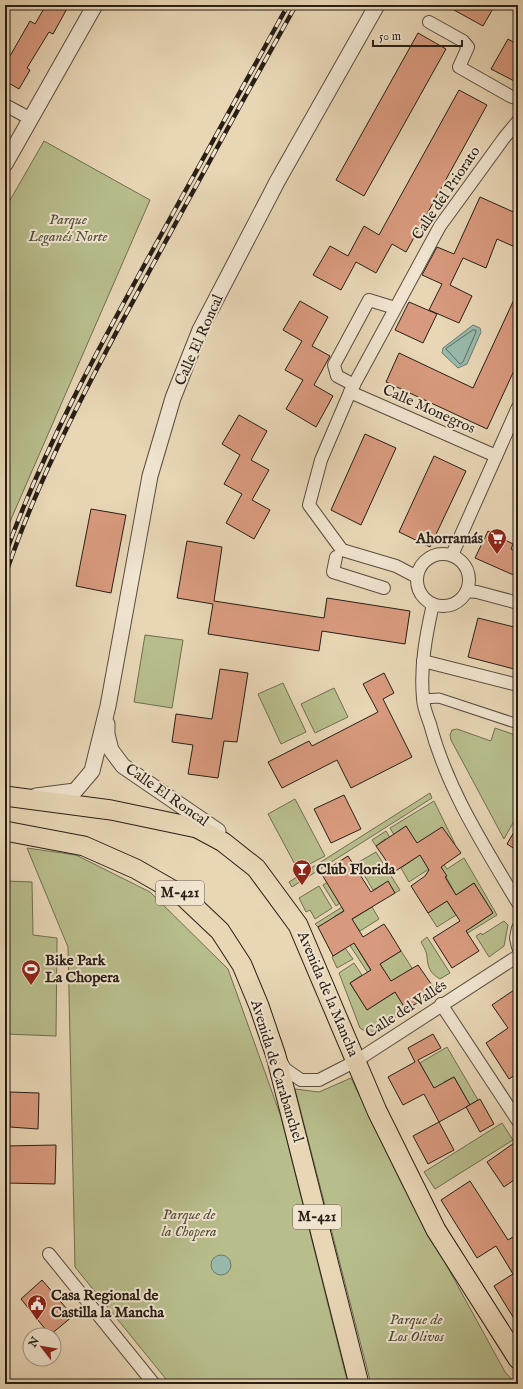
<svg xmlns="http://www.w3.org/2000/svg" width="523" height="1389" font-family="'IM FELL English',serif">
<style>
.green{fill:#b8bd8c;stroke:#706e51}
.water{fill:#98b9aa;stroke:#6b7b6f}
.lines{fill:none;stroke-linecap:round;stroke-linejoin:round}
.shore{stroke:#606c60;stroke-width:1}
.building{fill:#d89a7e;stroke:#281f16}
.pedestrian-casing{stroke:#584d3e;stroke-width:11}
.minor-casing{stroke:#584d3e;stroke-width:14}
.tertiary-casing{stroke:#584d3e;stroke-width:17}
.primary-casing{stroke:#281f16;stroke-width:21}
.pedestrian{stroke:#f0e4cf;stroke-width:9}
.minor{stroke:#f0e4cf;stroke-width:12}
.tertiary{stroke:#f0e4cf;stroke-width:15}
.primary{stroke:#e8d6b5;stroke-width:19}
.rail-casing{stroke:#281f16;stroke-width:4.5}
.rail{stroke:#f0e4cf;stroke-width:3;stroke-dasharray:9;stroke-linecap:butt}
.labels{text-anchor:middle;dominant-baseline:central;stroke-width:4;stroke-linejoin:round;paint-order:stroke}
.shield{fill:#f0e4cf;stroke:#645a4e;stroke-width:1}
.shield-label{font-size:14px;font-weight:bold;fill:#281f16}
.street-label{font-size:15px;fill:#281f16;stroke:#f0e4cf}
.park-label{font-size:15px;font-style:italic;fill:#534e39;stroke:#f0e4cf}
.poi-label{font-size:15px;font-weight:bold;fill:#281f16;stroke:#f0e4cf;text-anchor:start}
</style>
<rect width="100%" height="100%" fill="#e8d6b5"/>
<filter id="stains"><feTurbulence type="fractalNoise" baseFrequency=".005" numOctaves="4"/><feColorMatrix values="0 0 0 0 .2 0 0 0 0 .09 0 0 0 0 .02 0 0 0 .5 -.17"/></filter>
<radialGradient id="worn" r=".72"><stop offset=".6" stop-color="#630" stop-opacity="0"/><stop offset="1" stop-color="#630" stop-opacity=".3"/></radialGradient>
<g class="green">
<path d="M44 141 150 200 12 517 5 536V209Z"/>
<path d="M145 635 183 640 172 708 134 702Z"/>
<path d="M283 683 306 732 281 744 258 694Z"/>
<path d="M334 688 348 717 315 733 301 704Z"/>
<path d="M495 728 518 736V814L504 839 451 740 450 735 452 730 457 729 491 741Z"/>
<path d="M430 793 432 798 292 887 289 882Z"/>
<path d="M295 799 325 856 298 870 268 814Z"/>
<path d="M434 801 455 844H416L406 826 397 832 396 838 390 828Z"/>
<path d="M386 831 392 841 385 839 376 846 372 840Z"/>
<path d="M27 848 76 855 150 892 228 969 281 1117 348 1384H170L75 1267 68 947Z"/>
<path d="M376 852 400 890 395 893 390 885 385 888 382 885 373 890 357 863Z"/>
<path d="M421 854 429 869 409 882 401 868Z"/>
<path d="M464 858 497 915 466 934 464 932 493 913 474 883 456 895 438 862 441 860 447 869Z"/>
<path d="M353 866 344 900 336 906 323 885Z"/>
<path d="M5 881 32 882 33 935 57 938 56 1036 5 1034Z"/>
<path d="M319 886 332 908 315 919 310 910 306 912 299 898Z"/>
<path d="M447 901 456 915 437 927 428 913Z"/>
<path d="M347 904 349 908 335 916 329 924 327 922 318 927 315 924Z"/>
<path d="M372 907 379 919 360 931 357 927 355 928 351 920Z"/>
<path d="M504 921 508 925 504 946 489 957 476 936 481 933 482 935Z"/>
<path d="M427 937 450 973 440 979C430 973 428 968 427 957 427 952 423 946 421 942Z"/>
<path d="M351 938 373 974 370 976 347 941Z"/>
<path d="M345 948 353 959 337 968 332 957Z"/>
<path d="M401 951 412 968 409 971 410 974 390 982 380 964Z"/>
<path d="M354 963 362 975 350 983 367 1010 397 991 406 1010 373 1032 368 1033 360 1028 339 973Z"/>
<path d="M447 1047 478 1100 470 1105 454 1077 444 1082 438 1096 420 1063Z"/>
<path d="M351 1078 402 1184 505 1372 516 1384H371L295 1089 319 1092Z"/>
<path d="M502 1123 513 1140 435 1189 424 1172Z"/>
</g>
<g class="water">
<path d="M473 325 480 328 481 332 467 364 458 368 442 353 443 348Z"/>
<circle cx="221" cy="1265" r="10"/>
</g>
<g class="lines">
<path class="shore" d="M473 330H476V332L463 362 460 364 446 349Z"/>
</g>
<g class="building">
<path d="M46 5H69L53 34 49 32 27 68 30 70 19 89 5 81V53L10 56 30 21 35 24Z"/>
<path d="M445 5H495L483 26Z"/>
<path d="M418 33 446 49 364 196 336 180Z"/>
<path d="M508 39 518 45V83L491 69Z"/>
<path d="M459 90 487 105 406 252 392 244 376 273 356 262 341 290 313 275 330 246 348 256 364 226 379 235Z"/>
<path d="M480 197 518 214V241L515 247 497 239 486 268 463 258 450 285 472 296 459 323 429 310 442 284 422 275 437 247 454 254Z"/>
<path d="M518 291V362L487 429 386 382 399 353 473 388Z"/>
<path d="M300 301 328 317 312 346 330 356 314 385 333 396 316 427 286 409 303 380 285 370 302 341 283 330Z"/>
<path d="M409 302 437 314 423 343 395 330Z"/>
<path d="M239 415 267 431 251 460 269 470 252 500 270 510 254 539 226 523 242 494 224 484 240 455 222 444Z"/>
<path d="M365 434 396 448 361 525 331 510Z"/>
<path d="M434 456 466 471 430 547 399 532Z"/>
<path d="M91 509 126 515 111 593 76 586Z"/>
<path d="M488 531 513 544 511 549 518 553V577L475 558Z"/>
<path d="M187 541 222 547 214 601 324 618 327 598 410 611 405 644 322 631 319 651 208 634 213 604 177 598Z"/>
<path d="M478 618 518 628V670L468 657Z"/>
<path d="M220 669 248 673 237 742 224 741 218 778 188 774 193 745 172 742 176 714 212 719Z"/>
<path d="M384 673 394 693 383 699 412 757 351 788 337 760 282 788 268 762 309 741 312 746 378 712 363 684Z"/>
<path d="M344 795 361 829 331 843 314 809Z"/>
<path d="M518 825V851L507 844Z"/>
<path d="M406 826 417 843 442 827 461 853 441 867 447 876 445 877 456 895 474 883 493 913 466 931 479 951 452 968 433 938 460 921 447 901 428 913 411 886 425 876 429 870 420 855 394 872 376 846Z"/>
<path d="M348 856 371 892 388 881 395 893 352 919 363 937 384 924 390 933 401 951 380 964 391 981 418 965 436 991 406 1010 395 992 367 1010 350 983 371 970 354 943 333 956 318 927 344 911 321 873Z"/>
<path d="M514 990 518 996V1044L516 1041 513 1044 518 1052V1073L509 1079 486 1043 508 1028 492 1005Z"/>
<path d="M433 1034 441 1048 418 1060 434 1088 454 1077 470 1105 439 1122 424 1094 403 1105 388 1077 415 1062 408 1048Z"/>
<path d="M10 1092 39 1093 38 1129 10 1127Z"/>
<path d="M480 1099 494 1124 480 1132 466 1107Z"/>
<path d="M439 1122 454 1150 428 1164 413 1136Z"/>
<path d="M514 1143 518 1149V1177L504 1187 487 1162Z"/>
<path d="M56 1145 55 1184 5 1183V1146Z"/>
<path d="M470 1181 508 1240 518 1234V1325L494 1286 513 1274 496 1246 477 1258 441 1200Z"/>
<path d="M42 1280 73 1316 50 1335 21 1299Z"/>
</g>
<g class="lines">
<defs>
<path id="pedestrian" d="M423 699 439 698 518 724"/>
<g id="minor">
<path d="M429 22 463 41 468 47 459 67 510 96 518 99"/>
<path d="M5 105 31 119"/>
<path d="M354 385 337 376 334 365 369 300 395 308"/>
<path d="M350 392 496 456"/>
<circle cx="443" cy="580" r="26"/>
<path d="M452 555 518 407"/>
<path d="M336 557 333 572 384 588"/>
<path d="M417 577 396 566 342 550 309 505 321 460 350 392 440 226 504 138 518 121"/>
<path d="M467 591 477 592 518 603"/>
<path d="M433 604C426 635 420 667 423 698 423 706 427 716 430 724 447 789 484 846 518 903"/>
<path d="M423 661 518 685"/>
<path d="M518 928 516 938 518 947"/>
<path d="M441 1004 518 1121"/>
<path d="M280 1060 285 1069 301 1080H319L356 1061 518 956"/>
<path d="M49 1254 154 1384"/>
</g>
<g id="tertiary">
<path d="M5 164 95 5"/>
<path d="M107 724V734L111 750 123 766 218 831"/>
<path d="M36 796 75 791 92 771 108 706 150 476 173 398 200 330 278 180 377 5"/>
</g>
<g id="primary">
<path d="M5 796 111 810 197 828 223 842 256 868 298 925 377 1111 436 1230 518 1359"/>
<path d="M5 831 84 846 136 869 183 896 220 931 242 965 259 1006 276 1056 359 1384"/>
</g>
</defs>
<use href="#pedestrian" class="pedestrian-casing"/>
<use href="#minor" class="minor-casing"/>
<use href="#tertiary" class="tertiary-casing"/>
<use href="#primary" class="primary-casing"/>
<use href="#pedestrian" class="pedestrian"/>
<use href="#minor" class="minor"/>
<use href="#tertiary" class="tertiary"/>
<use href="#primary" class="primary"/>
<defs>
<g id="rail">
<path d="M5 555C43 450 97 351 151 253 197 170 242 88 288 5"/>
<path d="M5 576C41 469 96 369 150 270 198 182 247 93 296 5"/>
</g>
</defs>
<use href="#rail" class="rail-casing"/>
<use href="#rail" class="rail"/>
</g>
<defs>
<symbol id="supermarket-pin" viewBox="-11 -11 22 30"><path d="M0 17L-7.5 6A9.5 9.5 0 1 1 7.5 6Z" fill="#8f2418" stroke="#f0e4cf"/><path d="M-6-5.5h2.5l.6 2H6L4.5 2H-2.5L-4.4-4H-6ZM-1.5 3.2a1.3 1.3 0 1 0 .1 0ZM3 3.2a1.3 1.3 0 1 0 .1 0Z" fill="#fff"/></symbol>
<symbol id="bar-pin" viewBox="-11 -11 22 30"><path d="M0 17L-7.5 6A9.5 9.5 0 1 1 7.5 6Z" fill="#8f2418" stroke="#f0e4cf"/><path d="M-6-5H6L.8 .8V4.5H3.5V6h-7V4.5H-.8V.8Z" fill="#fff"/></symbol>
<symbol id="stadium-pin" viewBox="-11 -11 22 30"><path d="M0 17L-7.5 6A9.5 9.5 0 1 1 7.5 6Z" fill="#8f2418" stroke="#f0e4cf"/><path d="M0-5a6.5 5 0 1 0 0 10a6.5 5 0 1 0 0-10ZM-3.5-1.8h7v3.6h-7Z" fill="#fff"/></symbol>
<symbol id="civic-pin" viewBox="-11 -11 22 30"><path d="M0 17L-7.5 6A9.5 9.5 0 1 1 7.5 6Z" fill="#8f2418" stroke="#f0e4cf"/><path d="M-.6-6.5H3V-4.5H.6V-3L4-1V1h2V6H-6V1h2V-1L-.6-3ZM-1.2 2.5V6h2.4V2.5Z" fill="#fff"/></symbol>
</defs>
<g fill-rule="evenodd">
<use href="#supermarket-pin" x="486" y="527" width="22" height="30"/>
<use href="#bar-pin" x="291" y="858" width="22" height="30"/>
<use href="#stadium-pin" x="20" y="958" width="22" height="30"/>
<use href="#civic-pin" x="26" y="1293" width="22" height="30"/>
</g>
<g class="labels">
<g class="shield">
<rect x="156" y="881" width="48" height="24" rx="3"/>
<rect x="293" y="1205" width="48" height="24" rx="3"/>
</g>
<g class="shield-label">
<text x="180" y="893">M-421</text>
<text x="317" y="1217">M-421</text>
</g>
<g class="street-label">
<text transform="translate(446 193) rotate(-56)">Calle del Priorato</text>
<text transform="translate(199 340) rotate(-66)">Calle El Roncal</text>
<text transform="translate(429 409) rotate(24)">Calle Monegros</text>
<text transform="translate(167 795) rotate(35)">Calle El Roncal</text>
<text transform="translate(328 994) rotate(67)">Avenida de la Mancha</text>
<text transform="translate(406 1009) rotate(-33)">Calle del Vallés</text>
<text transform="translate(277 1071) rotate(73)">Avenida de Carabanchel</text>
</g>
<g class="park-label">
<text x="68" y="219">Parque<tspan x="68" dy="17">Leganés Norte</tspan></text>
<text x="189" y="1214">Parque de<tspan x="189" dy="17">la Chopera</tspan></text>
<text x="416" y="1319">Parque de<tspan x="416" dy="17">Los Olivos</tspan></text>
</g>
<g class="poi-label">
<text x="483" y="538" text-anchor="end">Ahorramás</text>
<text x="316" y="869">Club Florida</text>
<text x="45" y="960">Bike Park<tspan x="45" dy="17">La Chopera</tspan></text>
<text x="51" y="1295">Casa Regional de<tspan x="51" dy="17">Castilla la Mancha</tspan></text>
</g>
</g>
<rect width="523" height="1389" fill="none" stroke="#e8d6b5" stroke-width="20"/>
<rect x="6" y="6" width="511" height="1377" fill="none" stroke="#281f16" stroke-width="2"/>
<rect x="10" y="10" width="503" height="1369" fill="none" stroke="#281f16"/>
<g transform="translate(42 1347) rotate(301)"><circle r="19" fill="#f0e4cf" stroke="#a09585"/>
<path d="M0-3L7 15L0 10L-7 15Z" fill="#8f2418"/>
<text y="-6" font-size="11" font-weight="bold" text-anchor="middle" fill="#281f16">N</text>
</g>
<path d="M373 40v6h89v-6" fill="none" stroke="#281f16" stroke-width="2"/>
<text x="379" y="40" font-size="12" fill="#281f16" stroke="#f0e4cf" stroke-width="3" paint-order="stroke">50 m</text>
<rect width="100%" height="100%" filter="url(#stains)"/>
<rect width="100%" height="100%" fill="url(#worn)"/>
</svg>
